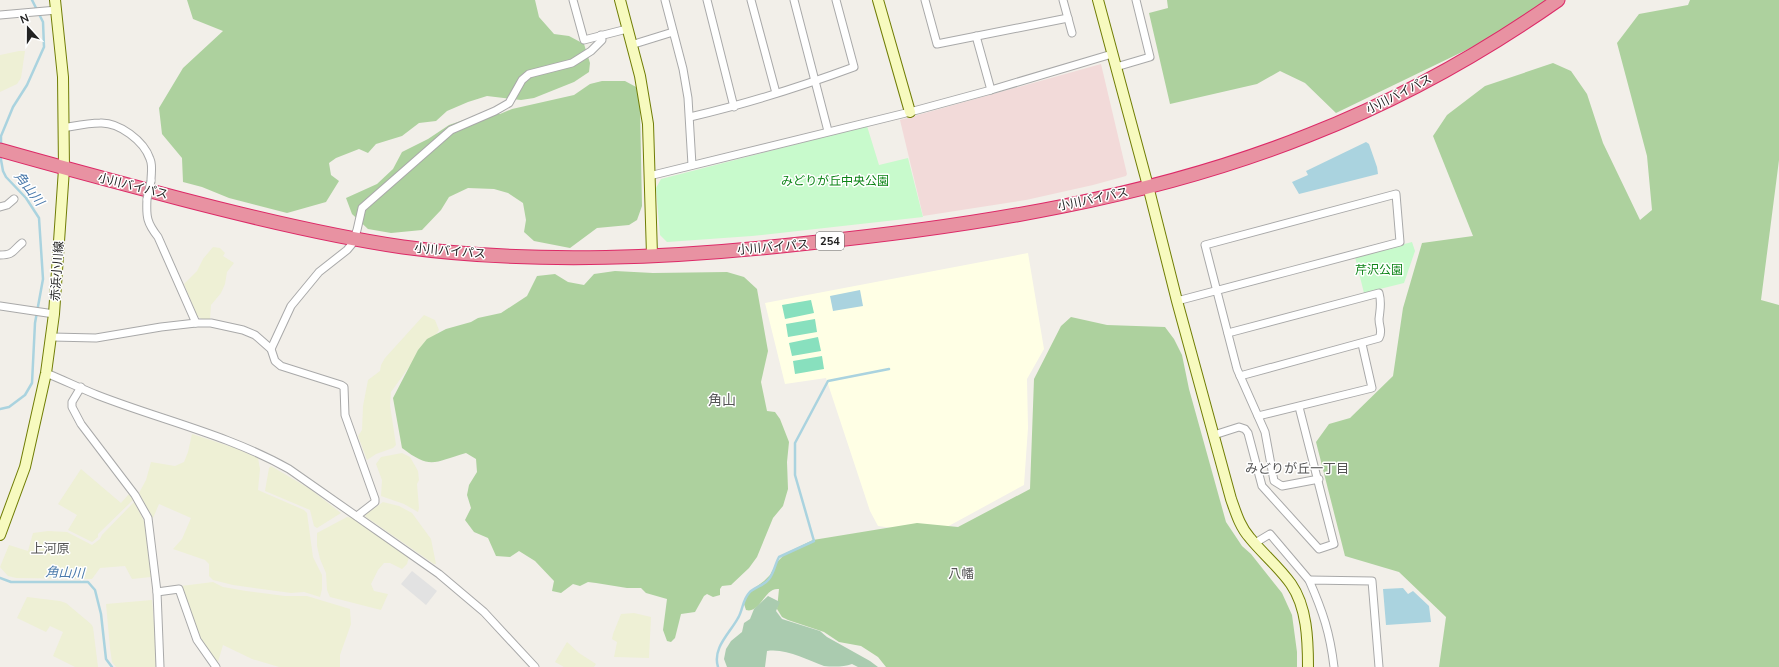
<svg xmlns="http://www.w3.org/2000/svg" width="1779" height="667" font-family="'Nunito Sans','Noto Sans JP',sans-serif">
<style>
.commercial{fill:#f2dad9}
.education{fill:#ffffe5}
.farmland{fill:#eef0d5}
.forest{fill:#add19e}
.cemetery{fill:#aacbaf}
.park{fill:#c8facc}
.pitch{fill:#88e0be}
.parking{fill:#e2e2e2}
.water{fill:#aad3df}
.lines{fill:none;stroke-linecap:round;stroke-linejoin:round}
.stream{stroke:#aad3df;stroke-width:2.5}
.street-casing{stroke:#a9a9a9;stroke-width:9}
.secondary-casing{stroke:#707d05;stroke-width:12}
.highway-casing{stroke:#dc2a67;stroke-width:15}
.street{stroke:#fff;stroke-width:7}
.secondary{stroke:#f7fabf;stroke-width:10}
.highway{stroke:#e892a2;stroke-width:13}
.street-bridge-casing{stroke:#a9a9a9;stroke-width:9;stroke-linecap:butt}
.street-bridge{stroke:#fff;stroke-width:7}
.labels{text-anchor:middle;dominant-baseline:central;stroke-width:3;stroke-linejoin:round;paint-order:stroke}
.shield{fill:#fff;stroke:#646464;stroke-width:1}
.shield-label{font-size:11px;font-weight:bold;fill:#222}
.street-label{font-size:12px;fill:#222;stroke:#fff}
.park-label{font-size:12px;fill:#0c8416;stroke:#fff}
.water-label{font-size:13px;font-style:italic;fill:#4a7aab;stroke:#fff}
.neighbourhood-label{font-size:13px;fill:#555;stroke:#fff}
.quarter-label{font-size:14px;fill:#555;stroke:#fff}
</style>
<rect width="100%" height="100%" fill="#f2efe9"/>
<path class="commercial" d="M1101 64 1127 174 1126 176 1093 185 1026 200 923 216 900 120Z"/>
<path class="education" d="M1028 253 1044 349 1027 379 1028 428 1024 485 934 534 878 526 870 511 826 378 785 384 765 303Z"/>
<g class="farmland">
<path d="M19 51H25L21 78 17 84 0 92V55Z"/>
<path d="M213 247 220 248 225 253 223 256 234 263 227 272 225 284 221 293 211 305 210 320 202 319 197 316 184 284 197 271 203 259Z"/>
<path d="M424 315 435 320 439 330 430 344 419 353 391 392 390 405 396 445 393 448 376 454 367 460 358 436 362 430 363 406 368 380 380 371 381 365 385 358Z"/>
<path d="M192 434 235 448 258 458 260 469 258 490 304 510 307 513 313 557 322 575V589L320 597 304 592 291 593 233 585 213 580 209 576V564L205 560 173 549 182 539 191 518 159 504 153 518 139 493 146 480 151 462 175 466 184 462 188 452Z"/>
<path d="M402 453 410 457 418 471 419 480 417 484 419 508 418 512 404 504 381 496 382 480 376 464 381 457Z"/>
<path d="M271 466 310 489 341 513 317 528 314 526 310 510 265 491 269 468Z"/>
<path d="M81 469 121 503 129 494 133 500 98 534V537L92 542 68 530 77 515 58 504Z"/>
<path d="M134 502 144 521 148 535 151 577 132 579 125 566 100 568 92 579 16 578 8 576 0 567 9 545 28 551 33 533 48 531 67 532 92 545 100 539 102 535Z"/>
<path d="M383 502 399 506 412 513 431 539 436 564H434L366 517 365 515Z"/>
<path d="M347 517 352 518 409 557 407 564 402 569 390 563H384L378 570 371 584 374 591 388 594 381 610 330 597 327 590 326 573 320 559 317 546V533Z"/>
<path d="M213 582 223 587 246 591 285 596H307L350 609 351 624 340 655V667H279L252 659 223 645 218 662 212 656 201 642 181 586Z"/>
<path d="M27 597 60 601 66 603 91 624 93 627 98 667H75L53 656 63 632 50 626 46 632 17 618Z"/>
<path d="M152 600 156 647V667H116L112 662 110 648 106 604Z"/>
<path d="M634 613 651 617 649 658 614 657 617 642 612 639 613 634 621 614Z"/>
<path d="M567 642 579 653 596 664 594 667H564L555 662Z"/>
</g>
<g class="forest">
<path d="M187 0H535L539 17 554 34 569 36 584 44 590 63 589 72 574 82 534 98 521 100 487 96 468 102 447 111 436 121 419 123 402 136 376 144 368 153 359 149 336 158 329 163 331 175 339 181 326 202 287 213 229 198 202 187 183 182 182 158 162 134 159 108 183 68 223 31 193 19Z"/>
<path d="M1167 0H1548L1491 38 1336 113 1305 83 1280 71 1257 84 1170 104 1149 13 1168 8Z"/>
<path d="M1690 0H1779V160L1761 300 1779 305V667H1439L1446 617 1399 572 1345 556 1316 442 1329 424 1350 418 1393 376 1403 308 1422 243 1473 236 1433 136 1447 115 1485 86 1553 63 1571 71 1587 94 1603 143 1640 220 1652 210 1647 156 1617 43 1639 14 1688 5Z"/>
<path d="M602 81H625L638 88 640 107 642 206 637 220 629 225 597 228 570 248 534 241 524 232 526 220 523 203 508 193 494 189 468 188 449 197 441 210 422 230 391 233 368 229 352 214 346 198 377 184 393 169 402 152 428 139 449 125 481 114H500L512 109 574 95 590 84Z"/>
<path d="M615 271 653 273 727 272 744 277 757 289 768 351 761 382 767 411 775 412 780 419 789 442 787 462 788 489 783 506 773 518 757 557 749 568 731 585 722 586 720 589V595L713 597 707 594 704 596 695 612 681 614 675 638 671 642 667 641 663 630 667 599 646 593 641 588H627L596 583 588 582 580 586 573 584 561 593 552 591 554 581 535 561 519 551 510 557 496 556 488 538 474 532 465 520 471 508 467 495 469 485 477 472 476 459 466 453C434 462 431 470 402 448L393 398 418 350 427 339 446 329 471 322 478 318 501 313 527 296 537 276 555 274 568 282 584 285 594 274Z"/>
<path d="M1071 317 1107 325 1165 327 1174 339 1182 355 1189 389 1226 522 1242 546 1251 554 1282 593 1292 615 1297 652V667H886L878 657 861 646 839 642 824 632 788 620 782 617 777 609 779 589C764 587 761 614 746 610L744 604 748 593 764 581 770 575 777 562 786 553 813 540 917 523 958 527 1030 489 1034 379 1061 326Z"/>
</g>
<path class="cemetery" d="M768 596 780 602 776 611 782 619 820 631 827 637 870 661 878 667H858L852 664C844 667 833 667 824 666 807 660 786 648 767 651L765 667H727L724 659 726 649 731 641 742 632 744 623 750 619 754 609Z"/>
<g class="park">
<path d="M867 126 879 165 908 158 923 217 752 236 667 242 660 235 656 188 661 179Z"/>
<path d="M1412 242 1415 251 1404 283 1364 293 1355 257Z"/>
</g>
<g class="pitch">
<path d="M811 300 814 313 785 319 782 305Z"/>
<path d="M815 319 817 332 788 337 786 324Z"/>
<path d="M818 337 821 351 792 356 789 343Z"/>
<path d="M822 356 824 369 795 374 793 361Z"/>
</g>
<path class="parking" d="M412 571 437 591 426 605 401 584Z"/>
<g class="water">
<path d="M1366 142 1369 144 1377 167 1378 174 1299 194 1292 182 1308 175 1306 171Z"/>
<path d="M860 290 863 306 833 311 830 296Z"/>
<path d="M1403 588 1408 594 1413 591 1429 606 1431 622 1386 625 1383 589Z"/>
</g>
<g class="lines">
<g class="stream">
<path d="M1 147V136L13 107 27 85 44 47 43 22 32 0"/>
<path d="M0 409 9 407 25 395 32 383 35 323 43 279 39 218 26 198 6 177 3 171 0 154"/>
<path d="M0 578 11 582H88L95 590 101 614 106 659 112 667"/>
<path d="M718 667C712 648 730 633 738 618 743 610 742 601 749 593 754 587 764 586 769 579 774 573 775 564 779 557L814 541 795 475V443L828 381 889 369"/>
</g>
<defs>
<g id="street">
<path d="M573 0 584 40 627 29"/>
<path d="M665 0 683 69 688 98 692 165"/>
<path d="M707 0 734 107"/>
<path d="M751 0 776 93"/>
<path d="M794 0 828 131"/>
<path d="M925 0 937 44 1068 18"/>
<path d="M1063 0 1072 33"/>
<path d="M0 15 57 10"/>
<path d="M976 36 991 90"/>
<path d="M631 45 673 32"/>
<path d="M1116 67 1150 57 1136 0"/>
<path d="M690 117C746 104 800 87 854 67L836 0"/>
<path d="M63 128C75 126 88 123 100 123 119 122 144 141 150 159 153 166 151 173 151 181"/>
<path d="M649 176 910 112 991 90 1112 54"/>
<path d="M147 199C146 217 147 223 158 237L196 323"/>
<path d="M0 207 7 205 14 199"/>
<path d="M0 255C14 255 12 251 22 243"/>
<path d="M1177 301C1251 281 1326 262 1400 242L1396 194 1205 245 1237 369 1265 432 1274 481 1282 486 1319 479"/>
<path d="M0 306 54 314"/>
<path d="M1228 333 1379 293C1382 303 1380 309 1379 319 1379 327 1383 331 1379 338L1240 376"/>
<path d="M52 337 96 338 161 327 196 323H211L243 330 255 335 271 349 275 361 281 366 341 385 344 387 345 415 375 499V502L357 516"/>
<path d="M271 349 291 306 319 272 347 250 352 244 357 230 362 208 451 130 495 111 509 103 522 80 529 74 572 63 591 51 602 40 601 35"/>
<path d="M46 373C63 380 80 388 97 395 161 420 229 435 289 469L439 574 484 612 535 667"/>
<path d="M81 387 72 402V407L81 424 135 495 148 518 157 592 160 667"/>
<path d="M1258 416 1372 388 1362 344"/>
<path d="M1214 435 1239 427 1245 429 1248 433 1262 486 1319 549 1334 544 1299 407"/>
<path d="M1255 543 1270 534 1309 580"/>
<path d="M157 592 179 589 197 640 216 667"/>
<path d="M1334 667C1330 633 1323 612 1309 580L1372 581 1379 667"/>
</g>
<g id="secondary">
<path d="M620 0 640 76 648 124 652 255"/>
<path d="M878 0 910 112"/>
<path d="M1098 0 1148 186 1177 301 1231 499C1236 513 1240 527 1250 538 1263 554 1279 567 1291 584 1307 607 1308 640 1308 667"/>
<path d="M0 535 25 467 46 373 54 314 64 169 63 77 55 0"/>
</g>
<path id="highway" d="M0 150C60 167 120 183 181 199 254 218 328 236 403 247 536 265 676 258 809 243 976 226 1152 198 1309 135 1396 101 1481 54 1558 0"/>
</defs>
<use href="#street" class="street-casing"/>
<use href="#secondary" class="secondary-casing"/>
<use href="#highway" class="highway-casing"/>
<use href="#street" class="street"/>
<use href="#secondary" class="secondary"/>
<use href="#highway" class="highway"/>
<defs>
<path id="street-bridge" d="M147 199 151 181"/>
</defs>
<use href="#street-bridge" class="street-bridge-casing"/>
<use href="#street-bridge" class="street-bridge"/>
</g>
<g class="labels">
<rect class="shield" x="816" y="232" width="28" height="18" rx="3"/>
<g class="shield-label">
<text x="830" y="241">254</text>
</g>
<g class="street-label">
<text transform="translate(1399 94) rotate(-27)">小川バイパス</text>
<text transform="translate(133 186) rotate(14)">小川バイパス</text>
<text transform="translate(1093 199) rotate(-12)">小川バイパス</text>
<text transform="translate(773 247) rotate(-5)">小川バイパス</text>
<text transform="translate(450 251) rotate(5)">小川バイパス</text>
<text transform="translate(57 271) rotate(-86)">赤浜小川線</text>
</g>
<g class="park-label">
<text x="835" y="181">みどりが丘中央公園</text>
<text x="1379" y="270">芹沢公園</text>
</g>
<g class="water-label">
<text transform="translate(29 189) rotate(52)">角山川</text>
<text transform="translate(65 573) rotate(2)">角山川</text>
</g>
<g class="neighbourhood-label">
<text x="1297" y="469">みどりが丘一丁目</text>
<text x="50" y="549">上河原</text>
<text x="961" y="574">八幡</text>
</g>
<g class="quarter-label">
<text x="722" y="400">角山</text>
</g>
</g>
<g transform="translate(28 28) rotate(339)" stroke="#ffffff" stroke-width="3" paint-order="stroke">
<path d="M0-3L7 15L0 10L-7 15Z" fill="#222222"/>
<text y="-6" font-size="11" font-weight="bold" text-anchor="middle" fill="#222222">N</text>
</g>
</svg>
